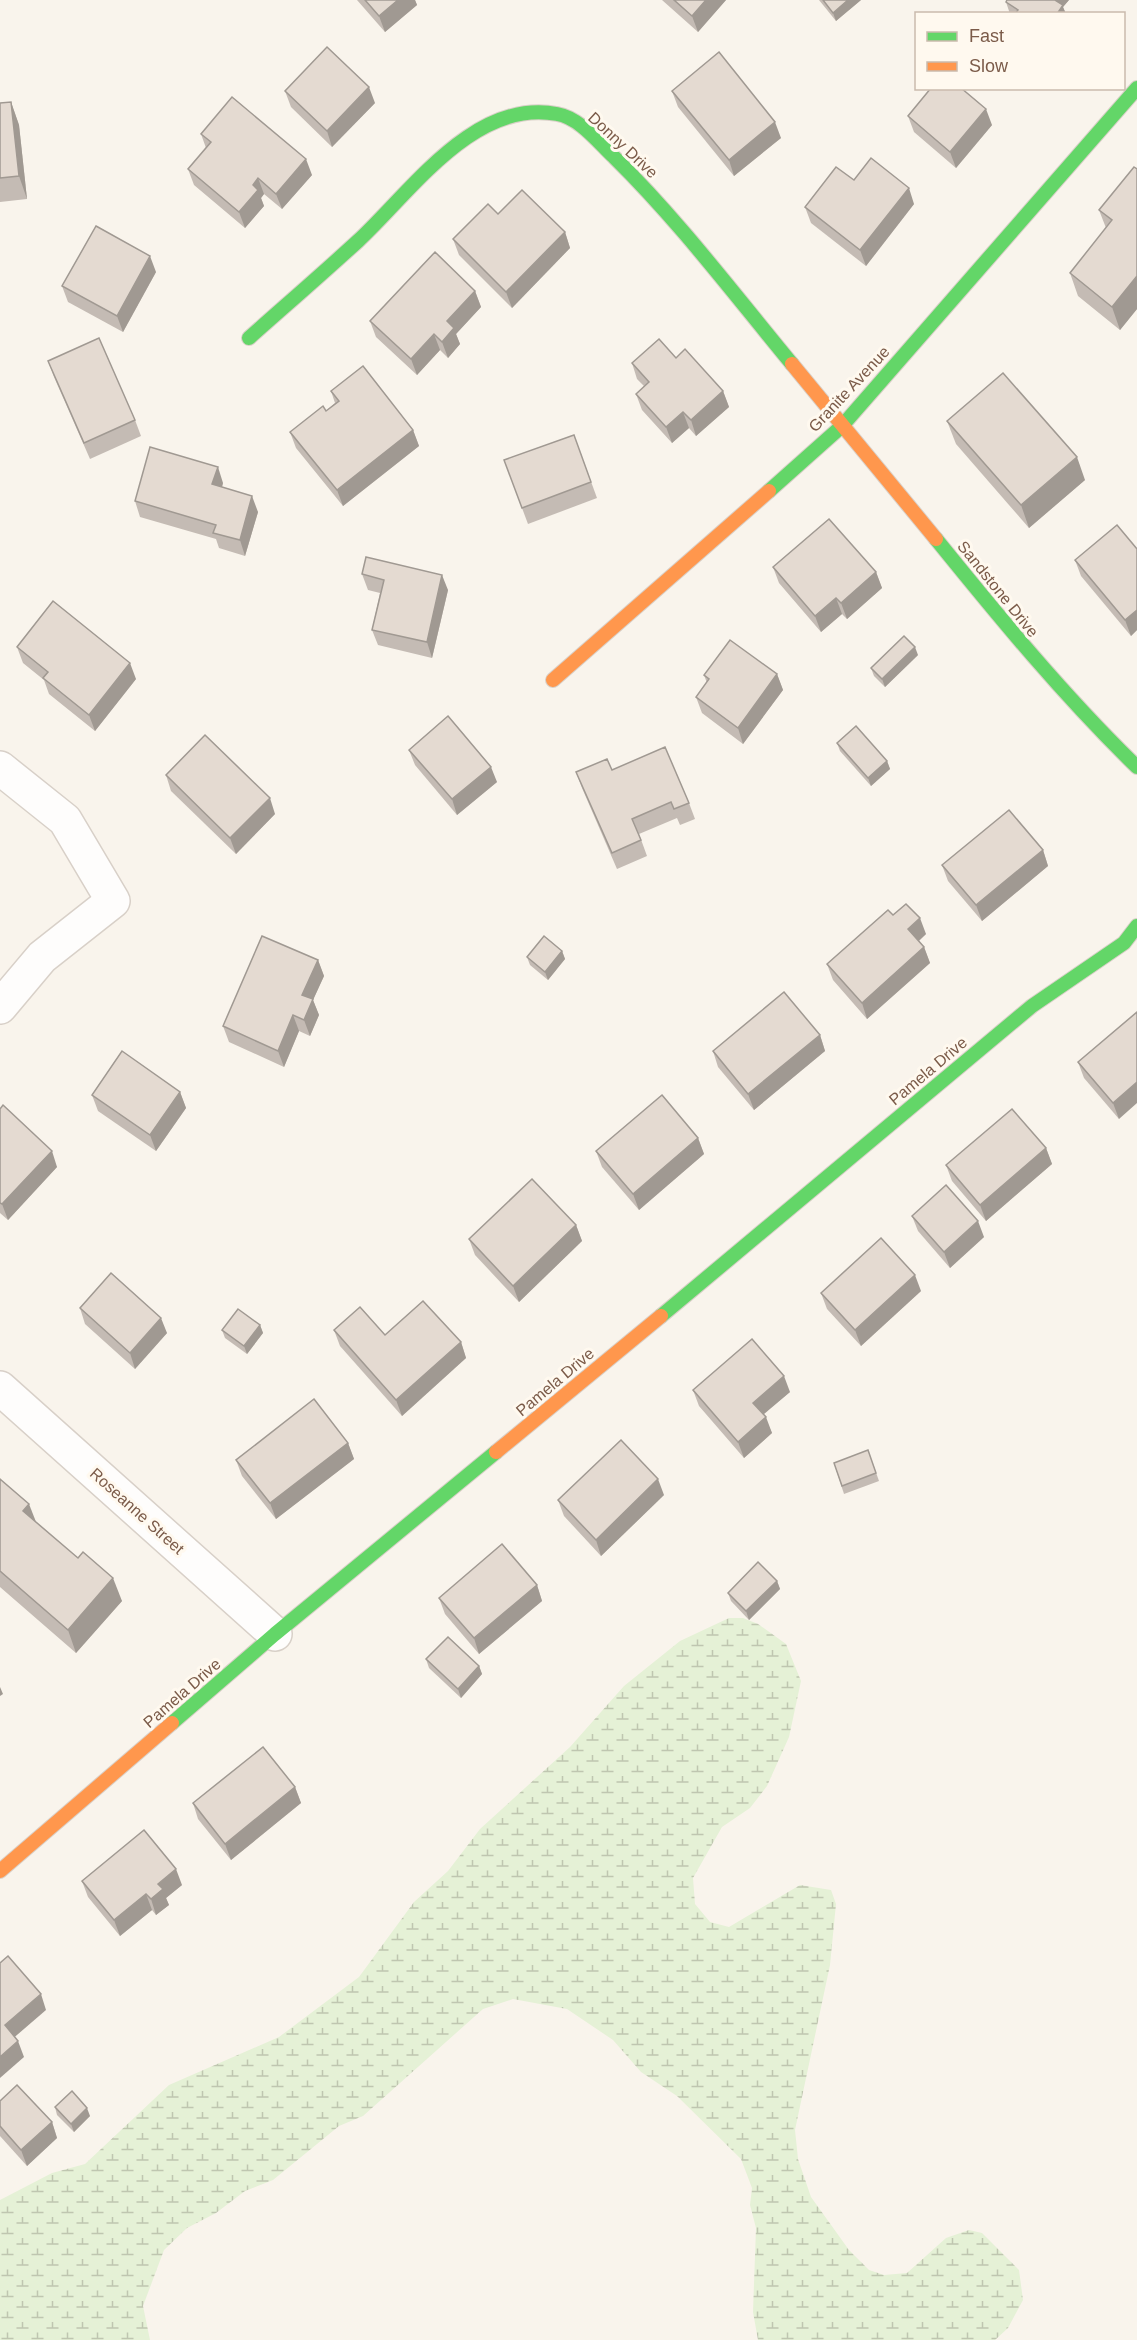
<svg xmlns="http://www.w3.org/2000/svg" width="1137" height="2340" font-family="Helvetica,sans-serif">
<style>
.wetland{fill:url(#wetland-marsh)}
.lines{fill:none;stroke-linecap:round;stroke-linejoin:round}
.street-casing{stroke:#d8d0c8;stroke-width:36}
.fast-casing{stroke:#d9d0c8;stroke-width:16}
.slow-casing{stroke:#d9d0c8;stroke-width:16}
.street{stroke:#fefdfc;stroke-width:33}
.fast{stroke:#63d668;stroke-width:14}
.slow{stroke:#ff974d;stroke-width:14}
.wall{fill:#c4bbb4}
.shaded-wall{fill:#a09992}
.building{fill:#e4dad1;stroke:#a09992;stroke-width:1.5}
.labels{text-anchor:middle;dominant-baseline:central;stroke-width:6;stroke-linejoin:round;paint-order:stroke}
.street-label{font-size:16px;fill:#7b5b49;stroke:#fff9ef}
</style>
<defs>
<pattern id="wetland-marsh" width="20" height="14" patternUnits="userSpaceOnUse" patternTransform="scale(1.5)"><rect width="20" height="14" fill="#e5f1d6"/><path d="M1 5h8M5 5V1M11 12h8M15 12V8" fill="none" stroke="#bfc6b0"/></pattern>
</defs>
<rect width="100%" height="100%" fill="#f9f4ec"/>
<path class="wetland" d="M729 1618H743L758 1624 786 1644 801 1681 789 1737 767 1786 750 1808 722 1827 693 1878 695 1904 710 1922 729 1927 800 1885 831 1890 836 1904 830 1965 795 2130 798 2159 811 2197 849 2250 869 2270 884 2275 907 2273 946 2238 969 2230 982 2233 1019 2270 1023 2300 1008 2328 995 2340H758L753 2312 756 2228 750 2205 752 2188 741 2159 677 2096 641 2072 613 2040 567 2009 513 1999 483 2009 363 2116 339 2126 273 2180 245 2191 216 2213 187 2228 164 2250 143 2306 150 2340H0V2200L52 2173 85 2164 169 2085 279 2037 359 1977 414 1902 448 1871 480 1829 570 1747 624 1686 680 1641Z"/>
<g class="lines">
<defs>
<g id="street">
<path d="M0 768 65 820 113 901 42 957 0 1007"/>
<path d="M0 1388 275 1634"/>
</g>
<g id="fast">
<path d="M249 338C285 306 322 274 358 241 410 193 474 98 557 114 580 118 598 142 614 157 679 221 734 294 792 364"/>
<path d="M769 491 842 426 1137 88"/>
<path d="M936 539C1000 618 1064 696 1137 767"/>
<path d="M661 1316 1032 1006 1124 943 1137 926"/>
<path d="M172 1723 275 1634 496 1452"/>
</g>
<g id="slow">
<path d="M792 364 936 539"/>
<path d="M553 680 769 491"/>
<path d="M496 1452 661 1316"/>
<path d="M0 1871 172 1723"/>
</g>
</defs>
<use href="#street" class="street-casing"/>
<use href="#fast" class="fast-casing"/>
<use href="#slow" class="slow-casing"/>
<use href="#street" class="street"/>
<use href="#fast" class="fast"/>
<use href="#slow" class="slow"/>
</g>
<g class="wall">
<path d="M357 0H415L417 5 385 32Z"/>
<path d="M662 0H726L698 32Z"/>
<path d="M819 0H861L836 21Z"/>
<path d="M1007 0H1069L1063 7 1066 14H1010L1006 2Z"/>
<path d="M285 91 375 103 332 147 291 107Z"/>
<path d="M672 91 781 138 734 176 678 107Z"/>
<path d="M11 102 19 125 27 199 0 202V103Z"/>
<path d="M908 116 992 125 956 168 914 132Z"/>
<path d="M201 134 312 175 282 209 264 194 261 198 264 206 245 228 194 185 188 169 206 148Z"/>
<path d="M1137 169V309L1120 330 1078 296 1070 273 1106 228 1099 210Z"/>
<path d="M914 204 866 266 811 223 805 207Z"/>
<path d="M498 214 565 232 570 248 512 308 459 255 453 239Z"/>
<path d="M156 272 123 332 68 302 62 286Z"/>
<path d="M475 291 481 307 456 334 460 344 448 358 440 350 417 375 376 337 370 321Z"/>
<path d="M676 358 723 391 729 407 696 436 689 428 672 443 642 410 636 394 644 386 637 379 632 363Z"/>
<path d="M48 361 135 420 141 436 90 459 54 377Z"/>
<path d="M331 391 413 430 419 446 343 506 296 448 290 432 326 411 335 403Z"/>
<path d="M947 421 1085 480 1029 528 956 444Z"/>
<path d="M574 435 597 498 528 524 504 460Z"/>
<path d="M223 483 222 487 258 512 245 556 219 548 216 539 140 517 135 501Z"/>
<path d="M1137 549V630L1131 636 1081 576 1075 560Z"/>
<path d="M773 567 876 572 882 588 847 619 842 614 821 632 779 583Z"/>
<path d="M362 574 448 590 432 658 378 645 372 630 380 593 368 590Z"/>
<path d="M17 647 136 679 95 731 49 694 44 680 23 663Z"/>
<path d="M918 655 885 687 874 676 871 668Z"/>
<path d="M777 674 783 690 743 744 702 713 696 697 707 683 704 675Z"/>
<path d="M837 743 887 761 890 769 871 786 840 751Z"/>
<path d="M409 750 497 782 457 815 415 765Z"/>
<path d="M612 770 689 803 695 819 680 825 677 818 639 834 647 856 617 869 582 788 576 772Z"/>
<path d="M166 775 275 814 236 854 171 791Z"/>
<path d="M1043 850 1048 866 982 921 948 881 942 865Z"/>
<path d="M893 915 926 934 919 941 924 947 930 963 867 1019 833 980 827 964Z"/>
<path d="M562 951 565 959 548 980 530 965 527 957Z"/>
<path d="M318 960 324 976 313 1000 319 1015 310 1036 299 1031 284 1067 229 1042 223 1026Z"/>
<path d="M1137 1012 1119 1119 1084 1078 1078 1062Z"/>
<path d="M820 1035 825 1051 754 1110 718 1067 713 1051Z"/>
<path d="M180 1092 186 1108 156 1151 98 1111 92 1095Z"/>
<path d="M0 1109 57 1167 8 1220 0 1213Z"/>
<path d="M698 1138 704 1154 639 1210 602 1167 596 1151Z"/>
<path d="M1046 1148 1052 1164 986 1221 952 1181 946 1165Z"/>
<path d="M912 1216 984 1237 950 1268 918 1231Z"/>
<path d="M576 1225 582 1241 519 1302 475 1255 469 1239Z"/>
<path d="M921 1291 861 1346 827 1309 821 1293Z"/>
<path d="M80 1308 167 1333 135 1369 85 1324Z"/>
<path d="M260 1325 263 1333 247 1354 225 1338 222 1330Z"/>
<path d="M334 1330 461 1342 466 1358 402 1416 340 1346Z"/>
<path d="M693 1390 790 1392 763 1414 772 1433 744 1458 699 1406Z"/>
<path d="M348 1443 354 1459 276 1519 242 1476 236 1460Z"/>
<path d="M868 1450 879 1481 844 1494 834 1463Z"/>
<path d="M0 1479 36 1522 122 1601 76 1653 0 1587Z"/>
<path d="M664 1495 601 1556 564 1516 558 1500Z"/>
<path d="M777 1581 780 1589 749 1620 731 1601 728 1593Z"/>
<path d="M537 1585 542 1601 479 1654 445 1614 439 1598Z"/>
<path d="M426 1659 479 1666 482 1674 461 1698 429 1668Z"/>
<path d="M295 1787 301 1803 231 1860 198 1819 193 1803Z"/>
<path d="M82 1881 182 1885 166 1898 169 1905 156 1915 152 1910 120 1936 88 1897Z"/>
<path d="M0 2101 52 2122 57 2138 27 2166 0 2136Z"/>
<path d="M55 2107 90 2116 74 2132 57 2115Z"/>
</g>
<g class="shaded-wall">
<path d="M398 0H415L417 5 385 32 379 16Z"/>
<path d="M706 0H726L698 32 692 16Z"/>
<path d="M848 0H861L836 21 833 13Z"/>
<path d="M1053 0H1069L1063 7 1066 14H1057Z"/>
<path d="M369 87 375 103 332 147 327 131Z"/>
<path d="M11 102 19 125 27 199 19 176Z"/>
<path d="M986 109 992 125 956 168 950 152Z"/>
<path d="M775 122 781 138 734 176 729 160Z"/>
<path d="M306 159 312 175 282 209 276 194Z"/>
<path d="M258 178 264 194 261 198 264 206 245 228 239 212 253 185Z"/>
<path d="M909 188 914 204 866 266 860 250Z"/>
<path d="M565 232 570 248 512 308 506 292Z"/>
<path d="M150 256 156 272 123 332 117 316Z"/>
<path d="M1137 276V309L1120 330 1112 307Z"/>
<path d="M475 291 481 307 456 334 460 344 448 358 442 342 447 321Z"/>
<path d="M434 334 440 350 417 375 411 359Z"/>
<path d="M723 391 729 407 696 436 691 420Z"/>
<path d="M683 412 689 428 672 443 666 427Z"/>
<path d="M413 430 419 446 343 506 337 490Z"/>
<path d="M1077 457 1085 480 1029 528 1021 505Z"/>
<path d="M218 467 223 483 218 500 212 484Z"/>
<path d="M252 496 258 512 245 556 240 540Z"/>
<path d="M876 572 882 588 847 619 841 603Z"/>
<path d="M442 575 448 590 432 658 427 642Z"/>
<path d="M836 598 842 614 821 632 815 616Z"/>
<path d="M1137 610V630L1131 636 1125 620Z"/>
<path d="M915 647 918 655 885 687 882 679Z"/>
<path d="M130 663 136 679 95 731 89 715Z"/>
<path d="M777 674 783 690 743 744 738 728Z"/>
<path d="M887 761 890 769 871 786 868 778Z"/>
<path d="M491 767 497 782 457 815 452 799Z"/>
<path d="M270 798 275 814 236 854 230 838Z"/>
<path d="M1043 850 1048 866 982 921 976 905Z"/>
<path d="M920 918 926 934 914 945 908 929Z"/>
<path d="M924 947 930 963 867 1019 862 1003Z"/>
<path d="M562 951 565 959 548 980 545 972Z"/>
<path d="M318 960 324 976 313 1000 319 1015 310 1036 304 1020 302 995Z"/>
<path d="M293 1015 299 1031 284 1067 278 1051Z"/>
<path d="M820 1035 825 1051 754 1110 748 1094Z"/>
<path d="M1137 1082V1103L1119 1119 1113 1103Z"/>
<path d="M180 1092 186 1108 156 1151 150 1135Z"/>
<path d="M698 1138 704 1154 639 1210 633 1194Z"/>
<path d="M1046 1148 1052 1164 986 1221 980 1205Z"/>
<path d="M52 1151 57 1167 8 1220 2 1204Z"/>
<path d="M978 1221 984 1237 950 1268 944 1252Z"/>
<path d="M576 1225 582 1241 519 1302 513 1286Z"/>
<path d="M915 1275 921 1291 861 1346 855 1330Z"/>
<path d="M161 1318 167 1333 135 1369 130 1353Z"/>
<path d="M260 1325 263 1333 247 1354 244 1346Z"/>
<path d="M461 1342 466 1358 402 1416 396 1400Z"/>
<path d="M784 1376 790 1392 758 1419 753 1403Z"/>
<path d="M766 1417 772 1433 744 1458 738 1442Z"/>
<path d="M348 1443 354 1459 276 1519 270 1503Z"/>
<path d="M658 1479 664 1495 601 1556 596 1540Z"/>
<path d="M29 1504 38 1527 23 1511Z"/>
<path d="M113 1578 122 1601 76 1653 68 1630Z"/>
<path d="M777 1581 780 1589 749 1620 746 1611Z"/>
<path d="M537 1585 542 1601 479 1654 474 1638Z"/>
<path d="M479 1666 482 1674 461 1698 458 1689Z"/>
<path d="M0 1687 3 1694 0 1696Z"/>
<path d="M295 1787 301 1803 231 1860 225 1844Z"/>
<path d="M176 1869 182 1885 166 1898 169 1905 156 1915 151 1899 158 1884Z"/>
<path d="M146 1894 152 1910 120 1936 114 1920Z"/>
<path d="M41 1994 46 2010 10 2041 5 2025Z"/>
<path d="M18 2041 24 2057 0 2078V2057Z"/>
<path d="M87 2108 90 2116 74 2132 71 2124Z"/>
<path d="M52 2122 57 2138 27 2166 21 2150Z"/>
</g>
<g class="building">
<path d="M365 0H398L379 16Z"/>
<path d="M674 0H706L692 16Z"/>
<path d="M823 0H848L833 13Z"/>
<path d="M1007 0H1055L1063 5 1057 14H1015L1018 10 1006 2Z"/>
<path d="M327 47 369 87 327 131 285 91Z"/>
<path d="M719 52 775 122 729 160 672 91Z"/>
<path d="M931 88H961L986 109 950 152 908 116Z"/>
<path d="M232 97 306 159 276 194 258 178 253 185 258 190 239 212 188 169 211 142 201 134Z"/>
<path d="M11 102 19 176 0 178V103Z"/>
<path d="M871 158 909 188 860 250 805 207 836 167 854 180Z"/>
<path d="M1134 167 1137 169V276L1112 307 1070 273 1112 220 1099 210Z"/>
<path d="M522 190 565 232 506 292 453 239 488 204 498 214Z"/>
<path d="M96 226 150 256 117 316 62 286Z"/>
<path d="M435 252 475 291 447 321 454 328 442 342 434 334 411 359 370 321Z"/>
<path d="M99 338 135 420 84 443 48 361Z"/>
<path d="M659 339 676 358 685 349 723 391 691 420 683 412 666 427 636 394 649 382 632 363Z"/>
<path d="M363 366 413 430 337 490 290 432 323 406 326 411 339 401 331 391Z"/>
<path d="M1003 373 1077 457 1021 505 947 421Z"/>
<path d="M574 435 591 482 522 508 504 460Z"/>
<path d="M150 447 218 467 212 484 252 496 240 540 213 533 216 525 135 501Z"/>
<path d="M829 519 876 572 841 603 836 598 815 616 773 567Z"/>
<path d="M1117 525 1137 549V610L1125 620 1075 560Z"/>
<path d="M366 557 442 575 427 642 372 630 384 580 362 574Z"/>
<path d="M53 601 130 663 89 715 43 678 48 672 17 647Z"/>
<path d="M904 636 915 647 882 679 871 668Z"/>
<path d="M730 640 777 674 738 728 696 697 709 679 704 675Z"/>
<path d="M448 716 491 767 452 799 409 750Z"/>
<path d="M856 726 887 761 868 778 837 743Z"/>
<path d="M205 735 270 798 230 838 166 775Z"/>
<path d="M665 747 689 803 674 809 671 802 632 819 641 840 612 853 576 772 607 759 612 770Z"/>
<path d="M1009 810 1043 850 976 905 942 865Z"/>
<path d="M906 904 920 918 908 929 924 947 862 1003 827 964 888 910 893 915Z"/>
<path d="M262 936 318 960 302 995 313 999 304 1020 293 1015 278 1051 223 1026Z"/>
<path d="M544 936 562 951 545 972 527 957Z"/>
<path d="M784 992 820 1035 748 1094 713 1051Z"/>
<path d="M1137 1012V1082L1113 1103 1078 1062Z"/>
<path d="M122 1051 180 1092 150 1135 92 1095Z"/>
<path d="M662 1095 698 1138 633 1194 596 1151Z"/>
<path d="M3 1105 52 1151 2 1204 0 1203V1109Z"/>
<path d="M1012 1109 1046 1148 980 1205 946 1165Z"/>
<path d="M532 1179 576 1225 513 1286 469 1239Z"/>
<path d="M946 1185 978 1221 944 1252 912 1216Z"/>
<path d="M881 1238 915 1275 855 1330 821 1293Z"/>
<path d="M111 1273 161 1318 130 1353 80 1308Z"/>
<path d="M423 1301 461 1342 396 1400 334 1330 360 1307 385 1335Z"/>
<path d="M238 1309 260 1325 244 1346 222 1330Z"/>
<path d="M752 1339 784 1376 753 1403 766 1417 738 1442 693 1390Z"/>
<path d="M314 1399 348 1443 270 1503 236 1460Z"/>
<path d="M621 1440 658 1479 596 1540 558 1500Z"/>
<path d="M868 1450 876 1473 842 1486 834 1463Z"/>
<path d="M0 1479 29 1504 23 1511 78 1558 83 1552 113 1578 68 1630 0 1571Z"/>
<path d="M502 1544 537 1585 474 1638 439 1598Z"/>
<path d="M758 1562 777 1581 746 1611 728 1593Z"/>
<path d="M448 1637 479 1666 458 1689 426 1659Z"/>
<path d="M263 1747 295 1787 225 1844 193 1803Z"/>
<path d="M144 1830 176 1869 158 1884 163 1889 151 1899 146 1894 114 1920 82 1881Z"/>
<path d="M8 1956 41 1994 5 2025 18 2041 0 2057V1963Z"/>
<path d="M17 2085 52 2122 21 2150 0 2126V2101Z"/>
<path d="M72 2091 87 2108 71 2124 55 2107Z"/>
</g>
<g class="labels">
<g class="street-label">
<text transform="translate(623 145) rotate(43)">Donny Drive</text>
<text transform="translate(849 389) rotate(-47)">Granite Avenue</text>
<text transform="translate(998 589) rotate(51)">Sandstone Drive</text>
<text transform="translate(928 1071) rotate(-40)">Pamela Drive</text>
<text transform="translate(555 1382) rotate(-40)">Pamela Drive</text>
<text transform="translate(137 1511) rotate(42)">Roseanne Street</text>
<text transform="translate(182 1693) rotate(-41)">Pamela Drive</text>
</g>
</g>
<rect x="915" y="12" width="210" height="78" fill="#fff9ef" stroke="#cabaad" stroke-width="1.5"/>
<rect x="927" y="32" width="30" height="9" fill="#63d668" stroke="#cabaad" stroke-width="1.5"/>
<text x="969" y="42" font-size="18" fill="#7b5b49">Fast</text>
<rect x="927" y="62" width="30" height="9" fill="#ff974d" stroke="#cabaad" stroke-width="1.5"/>
<text x="969" y="72" font-size="18" fill="#7b5b49">Slow</text>
</svg>
